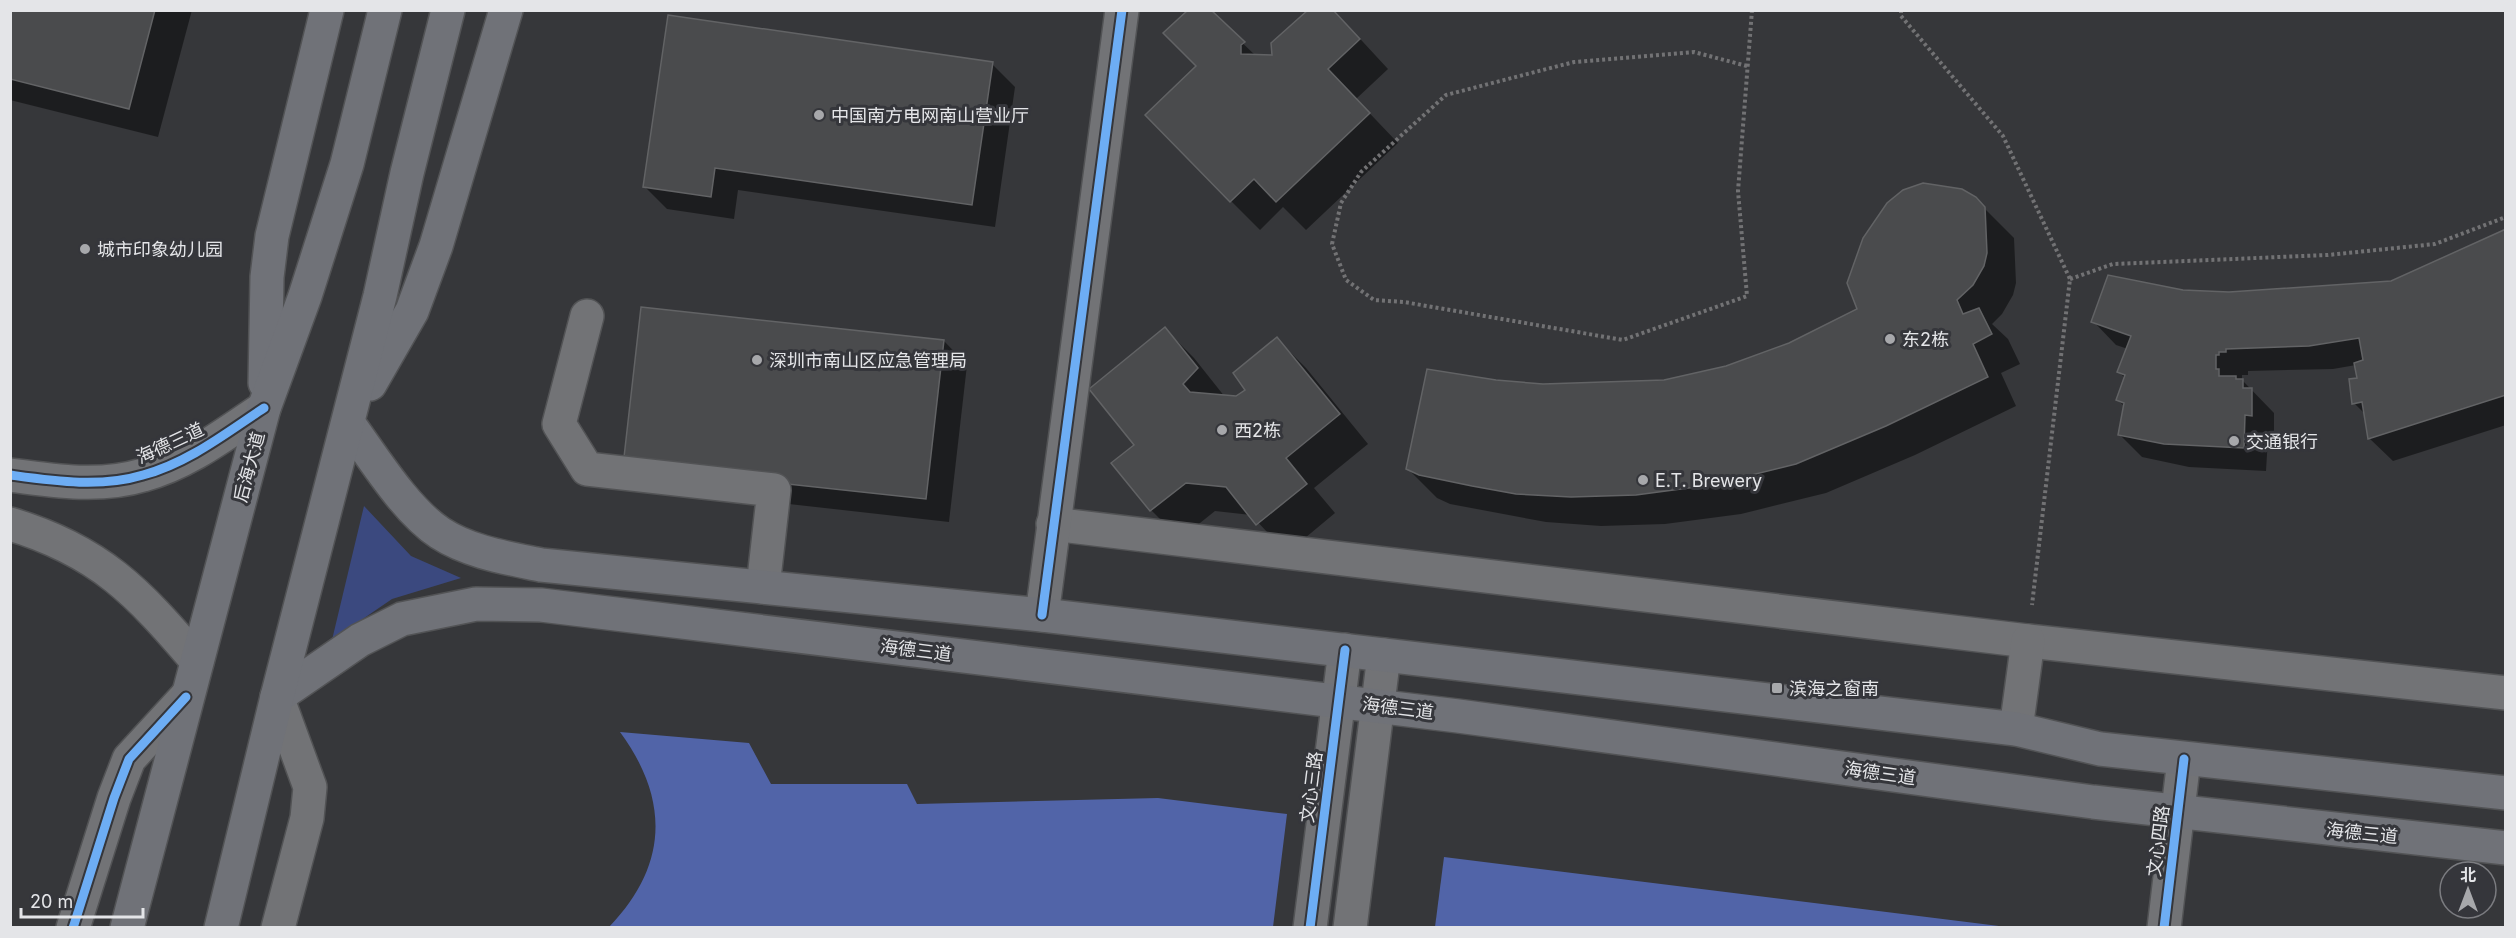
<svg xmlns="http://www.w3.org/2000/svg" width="2516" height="938" font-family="Inter,'Noto Sans SC',sans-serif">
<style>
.green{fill:#3b497f}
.water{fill:#5164a8}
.shadow{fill:#0007}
.building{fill:#4a4b4d;stroke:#626365;stroke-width:1.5}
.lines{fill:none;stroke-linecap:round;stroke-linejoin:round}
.minor-casing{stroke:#525355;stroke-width:36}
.major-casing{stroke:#525355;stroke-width:36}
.path{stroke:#727274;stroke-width:4;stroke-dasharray:3 3;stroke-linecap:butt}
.minor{stroke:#727376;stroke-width:33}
.major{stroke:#707278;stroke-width:33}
.cycleway-casing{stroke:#35363b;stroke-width:13}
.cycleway{stroke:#6dadf4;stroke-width:9}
.poi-dot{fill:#a7a8ab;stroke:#35363b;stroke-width:2}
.labels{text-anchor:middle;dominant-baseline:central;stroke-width:6;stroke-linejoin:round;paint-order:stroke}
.poi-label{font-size:18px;fill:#e4e5e8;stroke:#35363b;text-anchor:start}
.street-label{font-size:18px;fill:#e4e5e8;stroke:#35363b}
</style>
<rect width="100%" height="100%" fill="#36373a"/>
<path class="green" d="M364 506 411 556 461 578 392 599 332 640Z"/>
<g class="water">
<path d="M620 732 749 743 771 784H907L917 804 1158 798 1287 814 1273 927H609C668 866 670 800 620 732Z"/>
<path d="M1444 857 2007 927H1435Z"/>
</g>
<g class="shadow">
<path d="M10 10H192L158 137 10 100Z"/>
<path d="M1208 10 1256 56H1274L1351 29 1388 69 1356 99 1398 143 1306 230 1283 207 1260 230 1231 201 1198 66Z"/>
<path d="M992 64 1015 87 995 227 738 190 734 219 667 209 644 186Z"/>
<path d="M1975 199 2014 238 2016 283 2013 295 2002 314 1992 324 2008 339 2020 364 2001 373 2016 406 1915 455 1826 493 1741 514 1665 524 1601 526 1546 522 1450 504 1437 498 1407 468 1496 382 1543 385 1664 382 1727 368 1789 344 1858 310 1864 238 1888 204Z"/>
<path d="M2506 232V425L2393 461 2369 438 2366 415 2354 403 2359 379 2356 365 2333 369 2248 371V375H2242V380L2274 413V438H2268L2266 471 2189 467 2142 457 2119 434 2125 407 2118 400 2125 378 2119 372 2128 349 2116 345 2093 321 2182 292 2229 294 2391 282Z"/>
<path d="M1165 329 1194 358 1225 397 1236 398 1247 391 1277 339 1306 368 1368 444 1314 488 1335 513 1287 553 1251 515 1215 511 1180 539 1151 510 1113 463 1136 445Z"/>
<path d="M944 341 967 365 949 522 647 488Z"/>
</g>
<g class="building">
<path d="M10 10H155L129 109 10 79Z"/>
<path d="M1188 10H1211L1245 42 1241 45V54L1272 55 1271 43 1308 10H1333L1360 39 1328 69 1370 113 1276 202 1254 179 1230 202 1145 115 1196 66 1163 33Z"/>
<path d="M668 15 993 62 972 205 715 168 711 197 643 187Z"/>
<path d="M1923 183 1962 189 1976 197 1985 207 1987 253 1984 266 1973 285 1957 300 1963 314 1979 308 1992 334 1973 344 1988 377 1886 426 1796 464 1711 485 1636 495 1571 497 1516 494 1472 486 1419 475 1406 469 1427 369 1496 380 1543 384 1664 380 1726 366 1789 343 1857 309 1847 283 1863 238 1887 203 1903 190Z"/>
<path d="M2506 229V395L2368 439 2362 402 2352 404 2349 379 2357 378 2354 363 2363 360 2359 338 2309 346 2226 349V352H2219V355H2216V369H2219V376H2236V379H2243V388H2252V416L2245 415 2244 448 2164 444 2118 435 2124 403 2116 400 2125 375 2117 372 2131 336 2091 322 2108 275 2183 290 2229 292 2391 281Z"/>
<path d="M641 307 944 340 926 499 623 466Z"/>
<path d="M1165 327 1198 368 1183 384 1190 392 1236 396 1245 390 1233 373 1277 337 1340 414 1286 458 1307 484 1256 525 1226 487 1186 483 1150 511 1111 463 1134 445 1089 389Z"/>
</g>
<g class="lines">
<defs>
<g id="minor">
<path d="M587 316 559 424 587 469 774 490 763 587"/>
<path d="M10 475C54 481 100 488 143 475 188 463 226 433 264 408"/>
<path d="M10 524C100 551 138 592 197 661"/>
<path d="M1053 524 2028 641 2506 693"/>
<path d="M1042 615 1122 10"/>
<path d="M277 697 310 787 307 818 278 928"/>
<path d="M2016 729 2028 641"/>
<path d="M73 928 114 798 129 759 186 697"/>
<path d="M1310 928 1345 650"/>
<path d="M1350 928 1384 655"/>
<path d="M2164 928 2184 759"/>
</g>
<g id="major">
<path d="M265 383 267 277 272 236 327 10"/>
<path d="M370 384 412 311 436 246 506 10"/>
<path d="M348 423C373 457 405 510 440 533 469 552 507 558 541 565L1042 615 2016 729 2100 749 2506 793"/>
<path d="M277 697 360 640 402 619 476 604 541 605 1458 716 2093 802 2506 848"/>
<path d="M127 928 264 408 305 296 347 164 385 10"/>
<path d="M221 928 277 697 380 296 407 173 448 10"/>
</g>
</defs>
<use href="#minor" class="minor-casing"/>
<use href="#major" class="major-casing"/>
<g class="path">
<path d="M1901 10V16L2003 136 2070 279 2032 605"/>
<path d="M1747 66 1694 52 1574 62 1446 95 1361 172 1341 203 1332 244 1346 280 1374 300 1404 302 1623 340 1747 296 1738 191 1752 10"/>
<path d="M2070 279 2113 264 2328 255 2435 244 2506 217"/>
</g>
<use href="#minor" class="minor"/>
<use href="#major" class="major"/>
<defs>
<g id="cycleway">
<path d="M10 475C54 481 100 488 143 475 188 463 226 433 264 408"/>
<path d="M1042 615 1122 10"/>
<path d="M73 928 114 798 129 759 186 697"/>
<path d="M1310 928 1345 650"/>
<path d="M2164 928 2184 759"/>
</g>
</defs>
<use href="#cycleway" class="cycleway-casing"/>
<use href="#cycleway" class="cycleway"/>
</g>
<g class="poi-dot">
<circle cx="819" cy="115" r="6"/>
<circle cx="85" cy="249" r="6"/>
<circle cx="1890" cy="339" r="6"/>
<circle cx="757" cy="360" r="6"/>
<circle cx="1222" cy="430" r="6"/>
<circle cx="2234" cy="441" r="6"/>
<circle cx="1643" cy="480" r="6"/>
<rect x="1771" y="682" width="12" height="12" rx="3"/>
</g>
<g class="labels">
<g class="poi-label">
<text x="831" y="115">中国南方电网南山营业厅</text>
<text x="97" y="249">城市印象幼儿园</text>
<text x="1902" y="339">东2栋</text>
<text x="769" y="360">深圳市南山区应急管理局</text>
<text x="1234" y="430">西2栋</text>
<text x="2246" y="441">交通银行</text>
<text x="1655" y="480">E.T. Brewery</text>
<text x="1789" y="688">滨海之窗南</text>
</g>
<g class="street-label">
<text transform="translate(170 443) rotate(-25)">海德三道</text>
<text transform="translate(249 467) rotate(-75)">后海大道</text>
<text transform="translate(916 650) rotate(7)">海德三道</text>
<text transform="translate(1398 708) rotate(7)">海德三道</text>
<text transform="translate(1880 773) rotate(8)">海德三道</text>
<text transform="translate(1311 787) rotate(-83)">文心三路</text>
<text transform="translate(2362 833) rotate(6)">海德三道</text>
<text transform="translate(2158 841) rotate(-83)">文心四路</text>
</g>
</g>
<rect width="2516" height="938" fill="none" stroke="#e4e5e8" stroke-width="24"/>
<g transform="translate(2468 890)"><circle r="28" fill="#35363b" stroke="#7b7c80" stroke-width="1.5"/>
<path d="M0-4.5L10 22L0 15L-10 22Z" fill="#a7a8ab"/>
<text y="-9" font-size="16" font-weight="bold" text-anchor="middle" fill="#e4e5e8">北</text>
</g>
<path d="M21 908v9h122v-9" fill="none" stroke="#e4e5e8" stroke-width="3"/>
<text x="30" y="908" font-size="18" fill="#e4e5e8" stroke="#35363b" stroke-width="4.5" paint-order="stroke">20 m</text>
</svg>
